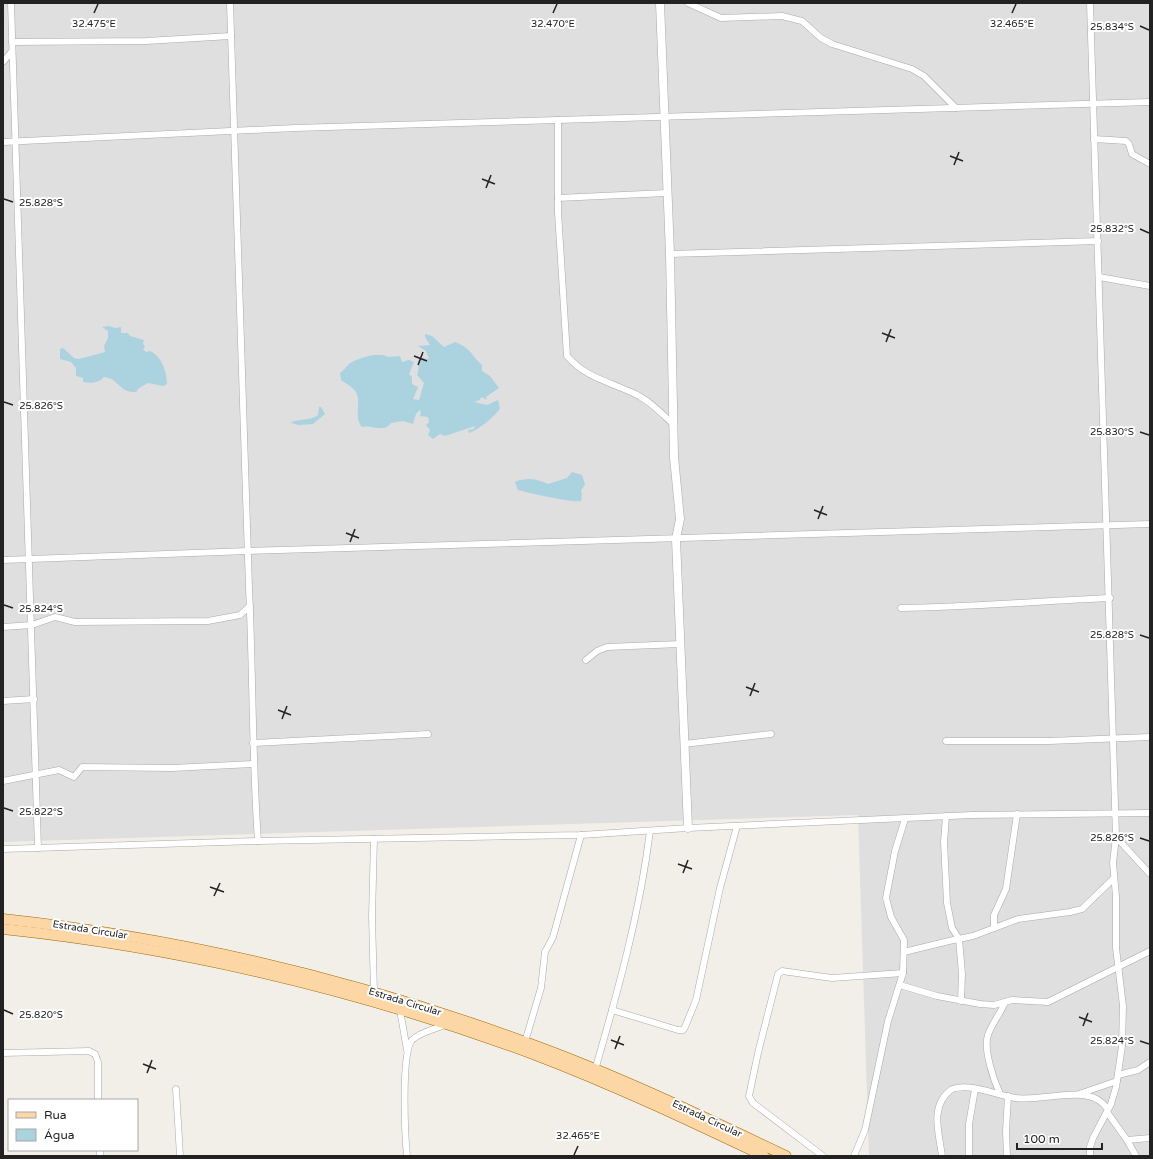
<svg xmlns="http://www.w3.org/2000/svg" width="1153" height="1159" font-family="'Varela Round',sans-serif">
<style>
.residential{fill:#e0dfdf}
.water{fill:#aad3df}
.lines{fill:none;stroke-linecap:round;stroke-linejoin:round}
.minor-casing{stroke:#a9a9a9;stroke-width:7}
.tertiary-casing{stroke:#a9a9a9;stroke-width:9}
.primary-casing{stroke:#a06b00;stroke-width:11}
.minor{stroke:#fff;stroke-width:6}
.tertiary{stroke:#fff;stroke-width:8}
.primary{stroke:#fcd6a4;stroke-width:10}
.ticks{fill:none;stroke:#222;stroke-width:1.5}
.labels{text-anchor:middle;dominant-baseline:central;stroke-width:4;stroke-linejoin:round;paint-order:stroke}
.street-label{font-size:10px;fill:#222;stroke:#fff}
.ticks-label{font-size:10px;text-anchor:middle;fill:#222;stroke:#fff;stroke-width:4;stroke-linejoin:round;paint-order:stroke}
</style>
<rect width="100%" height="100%" fill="#f2efe9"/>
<path class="residential" d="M3 3H1150V1156H869L858 815 3 842Z"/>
<g class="water">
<path d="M108 326 116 328 121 327V333H128L130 336 144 340 143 343 145 347 143 349 146 352 150 351C162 356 167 373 167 384L163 386 148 383 139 388 136 392C124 393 121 386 113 380 111 378 107 378 104 377 98 384 90 383 83 382V378L76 376V368L71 362 60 359V349L63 348 74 358 79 359 105 352 104 346 108 338V331L102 327Z"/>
<path d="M425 334 432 336 444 347 455 342C472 349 470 354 482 365V371L490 376 499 388 486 397 487 400 481 397 480 400 474 402 487 405 498 400 500 408C497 415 477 431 469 433L468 430 474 429 475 426 445 436 440 434 433 439 428 435 430 430 426 425 429 422 428 417 420 416 421 412 420 410 416 414 413 424 403 421 391 423C383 434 372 424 362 427 353 416 362 405 356 392 353 387 345 383 341 380L340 373C344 370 346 367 349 364 357 358 380 351 388 357L400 356 402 362 409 360 414 362 409 374 412 377V384L418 387 413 399 419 400 424 383 417 375C420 368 417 364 420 358L429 359 426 351 418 346 430 345 425 337Z"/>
<path d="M319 407H321L325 414 313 424 299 425 291 423C294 419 311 421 318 415Z"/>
<path d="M572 472 582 475 585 484 581 491 582 495 581 501C574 503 528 493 518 490L515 482C527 477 536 479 548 484L567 478Z"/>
</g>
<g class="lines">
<defs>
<g id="minor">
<path d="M11 3 38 848"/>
<path d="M230 3C236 198 242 393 249 588 253 672 252 757 258 841"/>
<path d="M688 3 721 18 782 16 802 21 821 38 832 44 912 69 924 76 956 108"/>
<path d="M1090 3 1116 837 1150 874"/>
<path d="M12 42 146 41 231 36"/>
<path d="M4 61 12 51"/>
<path d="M558 120V212L567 356C585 377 607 381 631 392 648 399 660 412 673 424"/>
<path d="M1094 139 1126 141 1129 144 1132 154 1150 164"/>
<path d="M3 142 295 128 1150 102"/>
<path d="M558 198 666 193"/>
<path d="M670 254 1098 241"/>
<path d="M1099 277 1150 286"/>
<path d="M3 560 248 551 1150 524"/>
<path d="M901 608C971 607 1040 601 1110 598"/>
<path d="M3 627 32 625 55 617 75 622 208 621 240 615 250 606"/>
<path d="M586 660 597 651 607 647 680 644"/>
<path d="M3 701 34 699"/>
<path d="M946 741H1049L1150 737"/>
<path d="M253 743 428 734"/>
<path d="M684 744 771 734"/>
<path d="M3 781 59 770 74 777 82 767 172 768 253 764"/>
<path d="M946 816 944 842 947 903 952 928 959 939 962 974 961 1001"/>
<path d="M374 839 372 917 374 992"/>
<path d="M3 849 258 841 581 835 688 828 972 815 1150 813"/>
<path d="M994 928V915L1006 889 1017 814"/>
<path d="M904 952 949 941 973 936 1018 919 1070 912 1082 909 1113 879"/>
<path d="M900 985 937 996 980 1004 994 1005 1012 1000 1048 1002 1150 951"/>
<path d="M400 1010 407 1050"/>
<path d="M612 1010 678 1030H683L685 1027 696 1000 720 888 737 826"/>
<path d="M525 1042 541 988 545 952 553 937 581 835"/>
<path d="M3 1053 89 1051 95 1054 98 1062V1100"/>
<path d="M595 1070C618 991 640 912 650 831"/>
<path d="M1118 1075 1138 1070 1150 1062"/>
<path d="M176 1089 180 1156"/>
<path d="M1000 1094C994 1081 983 1049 988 1035 992 1023 1001 1013 1005 1002"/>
<path d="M1079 1094 1117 1081"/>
<path d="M1107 1112 1127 1140 1136 1156"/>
<path d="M1127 1140 1150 1138"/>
<path d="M100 1150V1156"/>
<path d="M407 1156C405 1136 401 1053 412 1040 420 1032 435 1029 445 1025"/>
<path d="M823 1156 753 1103 749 1096 758 1053 778 974 782 971 832 978 903 973"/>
<path d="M854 1156 865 1130 888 1021 903 973 904 940 891 917 886 898 895 851 905 819"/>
<path d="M942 1156C939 1133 929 1105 952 1089 972 1083 995 1095 1015 1098 1038 1101 1068 1091 1088 1096 1096 1097 1103 1103 1108 1109"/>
<path d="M969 1156V1124L975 1089"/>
<path d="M1007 1156 1006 1131 1008 1096"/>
<path d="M1090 1156V1147L1093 1138 1111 1104 1116 1087 1122 1046 1123 1006 1116 948V896L1113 863 1116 837"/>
</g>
<path id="tertiary" d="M660 3 670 254 674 457 680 519 676 539 688 828"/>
<g id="primary">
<path d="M3 919C181 938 356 980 525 1042 614 1074 700 1115 786 1156"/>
<path d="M3 929C184 948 362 991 533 1054 612 1084 688 1120 764 1156"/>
</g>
</defs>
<use href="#minor" class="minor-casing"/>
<use href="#tertiary" class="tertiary-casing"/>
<use href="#primary" class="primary-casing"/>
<use href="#minor" class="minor"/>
<use href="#tertiary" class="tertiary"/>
<use href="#primary" class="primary"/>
</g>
<path class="ticks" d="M94 13 98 4M553 13 557 4M1012 13 1016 4M1140 26 1149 30M950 156 963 161M954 165 959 152M482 179 495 184M486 188 491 175M4 199 13 202M1140 229 1149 233M882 333 895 338M886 342 891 329M414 356 427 361M418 365 423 352M4 402 13 405M1140 432 1149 435M814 510 827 515M818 519 823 506M346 533 359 538M350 542 355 529M4 605 13 608M1140 635 1149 638M746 687 759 692M750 696 755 683M278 710 291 715M282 719 287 706M4 808 13 811M1140 838 1149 841M678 864 692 869M683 873 688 860M210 887 224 892M214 896 220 883M4 1010 13 1014M1079 1017 1092 1022M1083 1026 1088 1013M611 1040 624 1045M1140 1041 1149 1044M615 1049 620 1036M143 1064 156 1069M147 1073 152 1060M574 1155 578 1146"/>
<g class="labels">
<g class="street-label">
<text transform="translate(90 930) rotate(9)">Estrada Circular</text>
<text transform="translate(405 1002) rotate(17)">Estrada Circular</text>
<text transform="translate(707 1119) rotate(25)">Estrada Circular</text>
</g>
</g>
<g class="ticks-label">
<text x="94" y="27">32.475°E</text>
<text x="553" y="27">32.470°E</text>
<text x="1012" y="27">32.465°E</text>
<text x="1112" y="30">25.834°S</text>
<text x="41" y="206">25.828°S</text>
<text x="1112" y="232">25.832°S</text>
<text x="41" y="409">25.826°S</text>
<text x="1112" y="435">25.830°S</text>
<text x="41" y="612">25.824°S</text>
<text x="1112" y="638">25.828°S</text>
<text x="41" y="815">25.822°S</text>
<text x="1112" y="841">25.826°S</text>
<text x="41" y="1018">25.820°S</text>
<text x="1112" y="1044">25.824°S</text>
<text x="578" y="1139">32.465°E</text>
</g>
<rect width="1153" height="1159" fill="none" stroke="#222222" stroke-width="8"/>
<rect x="8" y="1099" width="130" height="52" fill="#ffffff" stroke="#a7a7a7"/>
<rect x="16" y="1112" width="20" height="6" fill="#fcd6a4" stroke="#a7a7a7"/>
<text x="44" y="1119" font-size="12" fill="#222222">Rua</text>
<rect x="16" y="1129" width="20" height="12" fill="#aad3df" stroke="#a7a7a7"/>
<text x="44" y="1139" font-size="12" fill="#222222">Água</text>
<path d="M1017 1143v6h85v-6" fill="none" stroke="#222222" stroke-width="2"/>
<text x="1023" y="1143" font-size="12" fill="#222222" stroke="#ffffff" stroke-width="3" paint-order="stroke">100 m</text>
</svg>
